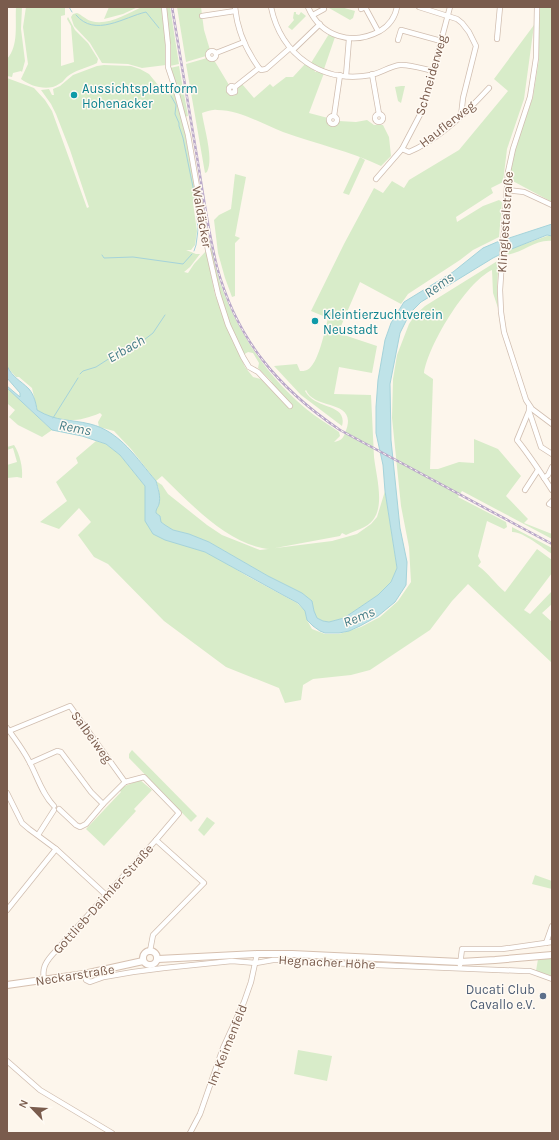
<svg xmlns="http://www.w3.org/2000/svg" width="559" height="1140" font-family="Karla,sans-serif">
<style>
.green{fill:#d8ecc9}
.water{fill:#bfe3e8;stroke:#a5d3da}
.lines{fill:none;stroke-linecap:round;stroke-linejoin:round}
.stream{stroke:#a5d3da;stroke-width:1}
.minor-casing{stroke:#d1beb0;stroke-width:6}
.secondary-casing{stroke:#d6c0b0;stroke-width:8}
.minor{stroke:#fff;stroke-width:4.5}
.secondary{stroke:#fff;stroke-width:6}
.rail-casing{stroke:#b9a8c9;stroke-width:2.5}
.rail{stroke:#fffaf3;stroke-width:1;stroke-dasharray:3;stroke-linecap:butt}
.culture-dot{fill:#0f9aa8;stroke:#fffaf3;stroke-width:1.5}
.service-dot{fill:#5c6f8a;stroke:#fffaf3;stroke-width:1.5}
.labels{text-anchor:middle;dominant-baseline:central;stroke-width:3;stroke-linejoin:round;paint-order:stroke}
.street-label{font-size:13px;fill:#7a5c4d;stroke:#fffaf3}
.culture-label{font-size:13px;fill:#0d838f;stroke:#fffaf3;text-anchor:start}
.service-label{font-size:13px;fill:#4e5e75;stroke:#fffaf3;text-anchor:end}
.water-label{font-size:14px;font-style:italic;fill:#437c86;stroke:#fffaf3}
</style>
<rect width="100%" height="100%" fill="#fdf6ec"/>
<g class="green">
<path d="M16 7H22L21 29 25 61 22 72 21 71 13 73 12 77 7 76V59C19 46 15 24 16 7Z"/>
<path d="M26 7H65V15L61 16V66L74 62 71 26 67 19 68 17 75 30 88 43 98 59 97 63C89 67 79 69 71 74 66 76 64 82 59 84 48 92 30 86 21 79L28 64 23 27Z"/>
<path d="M109 7H138L123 14 104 19Z"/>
<path d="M142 7H162L166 32V65L142 68 128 64 102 63 90 43 74 26 71 17 73 14 77 13C82 15 85 19 91 21 107 26 127 14 142 7Z"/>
<path d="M166 7H170L179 64 170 66Z"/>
<path d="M177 7H201L204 30 210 50 208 52 206 56 186 62Z"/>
<path d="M330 7H341L355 11 353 18 350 20 329 8Z"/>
<path d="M539 7H552V202L509 179 515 149 533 97 539 59Z"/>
<path d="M294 12H296V14L299 15 301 12 306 16 292 30 288 27 294 20 293 18Z"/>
<path d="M534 25 524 99 507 149 503 182 491 188 493 193 456 217 457 222 483 206 499 200 502 202 499 237 473 250 460 260 408 294 401 304 360 282 338 333 377 346 372 373 339 367 334 394 371 395C372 415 373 436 374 457 376 475 385 505 373 520 367 528 354 531 346 535L342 533 340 536 270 549C229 546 190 503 162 476L156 481 162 485 168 494 207 525 222 535 260 550 332 541 357 534 371 524 377 517 385 491 397 568 391 582 378 595 344 618 329 622 323 621 317 618 314 611 312 601 302 593 268 576 209 542 189 534 173 530 165 525 161 522 160 516 156 513V509L159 504V489L156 481 131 449 114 431 99 427 98 422 102 415 100 413C77 423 59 423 37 410L32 388 19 377H16L8 368 7 78 34 88 45 100 52 111 87 208 89 207 70 150 56 114 51 104 41 90 49 89 52 95H54L53 89 60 86 73 75 97 66 104 65 131 66 140 69 149 74 158 85 174 92 183 123 196 190 193 203 197 231 195 245 191 250H186L196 254H200L190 267 184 272 188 273 194 264 206 251 215 295 245 367 253 377 272 382 258 368 259 363 253 353 248 352 243 355 230 325 219 294 208 243 210 241C214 258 217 275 223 291 242 340 273 384 314 415 322 421 331 426 339 432L340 436 334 442C340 441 343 439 345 433 360 398 314 411 306 390L305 391C315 410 348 403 342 426L301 395 274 366 297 364 300 371C302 371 305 371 307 370 318 365 325 330 328 318L311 311 344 244 374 188 383 193 392 181 404 188 409 180 459 150 508 91 494 79Z"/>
<path d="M329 34 335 37 324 69 311 63Z"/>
<path d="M207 58 210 60H214L229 85 226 90 228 94 231 96 236 95 238 87 242 84 254 98 270 84 273 87 286 77H293L305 64 314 69 315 72 318 71 324 73 309 113 328 118V122L332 125 337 124 339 121 356 122 367 120 374 125H383L389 137 391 156 381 166C350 151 316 144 283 132 262 124 240 110 217 110 212 109 206 112 202 113 204 128 214 158 207 172L205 173 186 64Z"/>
<path d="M179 66 188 116 185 117 170 68Z"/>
<path d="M401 86H405L401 103 398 101 395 87Z"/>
<path d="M360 157 365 160 349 195 343 193Z"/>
<path d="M235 174 246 177 235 236 240 238 235 243V296L232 297 225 278 218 253 214 220 219 215 231 209Z"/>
<path d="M547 236H552V241C535 239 522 254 505 255V251Z"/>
<path d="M499 260 497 285 498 308 493 293 492 270C465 283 428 346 424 373L433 379 430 469H438L459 462 474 463V439L498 449 521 476 506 496 528 519 524 523 552 534V539L462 491 458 497 506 522 507 527 504 529 487 521 478 556 481 562 478 566C489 573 495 584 505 592L537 549 552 560V573L524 610 530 614 552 591V604L542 613 552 622V663L468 584 452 601 430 630 370 670 351 675 313 679 303 685 301 700 285 703 279 688 226 667 164 621 108 564 94 557 78 535 91 522 79 508 59 529 40 522 67 501 56 482 78 463 76 458 96 441 106 444 120 455 145 486V521L187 546 205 552 224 562 247 576 297 603 305 611 307 620 312 629 325 634H339L361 627 380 617 398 601 411 582 409 547 401 506 392 418 393 379 397 355 409 324 415 315 425 306Z"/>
<path d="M7 388C23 402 37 417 52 430L42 437 18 425 9 417 15 410 8 404 7 405Z"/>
<path d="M14 445C20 454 23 468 22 478L17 477 7 478V465L17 462 13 448 7 450V447Z"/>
<path d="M512 527 552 548V554C543 548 522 531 512 532Z"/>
<path d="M132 750 197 816 191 822 129 758V754Z"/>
<path d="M140 780 152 790 134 809 136 811 104 846 86 829 121 792 119 790 120 788Z"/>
<path d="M207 817 215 823 204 836 198 830Z"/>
<path d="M535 875 552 881V889L532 884Z"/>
<path d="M552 958V976L536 971 538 959Z"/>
<path d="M298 1050 332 1056 327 1081 294 1074Z"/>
</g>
<path class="water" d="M552 224V236L547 235 509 250 493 258 421 302 410 313 400 333 390 384 391 440 400 528 407 562 406 585 395 602 378 616 360 626 349 631 339 633H325L320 631 313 626 307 620 305 611 298 603 283 595 205 552 165 540 153 534 145 521V486L120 455 106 444 82 436 52 430 7 388V386L20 397V393L7 378V366C13 378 20 380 29 389 34 395 36 403 37 410 57 422 70 419 90 424 120 431 137 459 156 481 158 488 161 497 159 504 158 508 156 508 156 513L160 516 161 522 165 525 173 530 189 534 209 542 268 576 302 593 312 601 314 611 317 618 323 621 329 622 344 618 378 595 391 582 397 568 385 491 383 465 376 433V407L378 380 385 340 391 323 404 302 453 272 483 248 497 242Z"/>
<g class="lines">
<g class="stream">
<path d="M69 7 72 12"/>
<path d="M76 15C95 38 124 17 146 12L159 28"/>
<path d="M171 96 176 105 175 114 179 123V126L183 138 195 197 198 230 196 245 194 251"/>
<path d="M102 255 104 258 133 257 183 264 192 254"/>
<path d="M80 374 83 371 96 367 110 358 128 351 140 343 153 333 165 315"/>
<path d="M53 418 78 378"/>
</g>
<defs>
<g id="minor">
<path d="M164 7 168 45V67L177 94 188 135 208 250 218 294 228 325 243 357 249 367 258 372 290 406"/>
<path d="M235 7C237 29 246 50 259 68"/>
<path d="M271 7C281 55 322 84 371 75 381 73 390 66 400 65 410 64 423 69 433 71"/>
<path d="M308 7C321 37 352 46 380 31 390 25 395 18 397 7"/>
<path d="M419 7 457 19 462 23 469 32 476 46 463 98 461 116"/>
<path d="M537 7 536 58 530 97 513 149 508 172 500 290 501 312 504 332 526 400 532 409 552 424"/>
<path d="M361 9 365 7 378 31"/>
<path d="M313 15 324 9"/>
<path d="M202 16 235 11"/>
<path d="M497 39 500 7"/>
<path d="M398 40 401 30 441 41"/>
<path d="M293 50 320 24"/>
<circle cx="212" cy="55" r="4"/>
<path d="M216 53 244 42"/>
<path d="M372 74 379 114"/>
<path d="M346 76 349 39"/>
<path d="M235 87 231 86 229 88V91L231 93 235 92V87L259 68 261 70 266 69 290 48"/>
<circle cx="379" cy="118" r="4"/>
<path d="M334 116 340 75"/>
<circle cx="333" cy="120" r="4"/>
<path d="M402 149 409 152C438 140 468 111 489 88"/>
<path d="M376 179 402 149 423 109 450 7"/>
<path d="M507 190 524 192 552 205"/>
<path d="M529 406V411L517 440C530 456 541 473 552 490"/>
<path d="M529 411 541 447 552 454"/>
<path d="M544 478 548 475 552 467"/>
<path d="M525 490 538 470"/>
<path d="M552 501 549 504 552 505"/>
<path d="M7 728C16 740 25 752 31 765 38 779 43 795 54 806"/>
<path d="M9 731 70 706 125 782"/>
<path d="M30 763 57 751 61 752 91 792 103 804"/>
<path d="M125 782 144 777 179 813 156 840"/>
<path d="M7 793 22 823 29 829 56 849 106 895"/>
<path d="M59 809 76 825 80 827 86 824 103 804 125 782"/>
<path d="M38 835 54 810"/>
<path d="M7 910 56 849"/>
<path d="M546 943 552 926"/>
<path d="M460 965 462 949H502L552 942"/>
<path d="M84 974 86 980 90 982 104 977 133 972 164 968 232 961 256 963 273 960H291L329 963 524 971H530L552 979"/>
<path d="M44 980C42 969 45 963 52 955L156 840 204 883 153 935 150 951"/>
<path d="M7 1061 40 1090 112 1133"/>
<path d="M190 1133 200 1114 223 1048 244 1002 251 982 257 954"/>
</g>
<g id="secondary">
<circle cx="150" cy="958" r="7"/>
<path d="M158 959 257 954H292L460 962 495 960 552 955"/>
<path d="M7 985 84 974 143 961"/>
</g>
</defs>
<use href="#minor" class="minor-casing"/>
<use href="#secondary" class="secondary-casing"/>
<use href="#minor" class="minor"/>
<use href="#secondary" class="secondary"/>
<defs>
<path id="rail" d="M172 7C181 61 190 115 199 169 204 201 209 235 217 267 237 340 278 388 340 430L552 544"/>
</defs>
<use href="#rail" class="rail-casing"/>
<use href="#rail" class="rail"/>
</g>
<g class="culture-dot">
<circle cx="74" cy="95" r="4"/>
<circle cx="315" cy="321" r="4"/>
</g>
<circle class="service-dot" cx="543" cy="996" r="4"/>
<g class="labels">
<g class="street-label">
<text transform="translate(431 75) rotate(-74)">Schneiderweg</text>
<text transform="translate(447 124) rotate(-38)">Hauflerweg</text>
<text transform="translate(202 217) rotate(80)">Waldäcker</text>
<text transform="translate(505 222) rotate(-86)">Klinglestalstraße</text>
<text transform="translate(92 737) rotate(54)">Salbeiweg</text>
<text transform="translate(103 899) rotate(-48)">Gottlieb-Daimler-Straße</text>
<text transform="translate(327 962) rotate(3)">Hegnacher Höhe</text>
<text transform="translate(75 975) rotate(-9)">Neckarstraße</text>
<text transform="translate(227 1045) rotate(-68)">Im Keimenfeld</text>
</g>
<g class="culture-label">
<text x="82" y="88">Aussichtsplattform<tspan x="82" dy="15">Hohenacker</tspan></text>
<text x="323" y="314">Kleintierzuchtverein<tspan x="323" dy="15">Neustadt</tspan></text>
</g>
<g class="service-label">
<text x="535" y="989">Ducati Club<tspan x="535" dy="15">Cavallo e.V.</tspan></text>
</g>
<g class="water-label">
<text transform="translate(439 285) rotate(-36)">Rems</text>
<text transform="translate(126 349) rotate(-30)">Erbach</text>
<text transform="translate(75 428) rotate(11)">Rems</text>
<text transform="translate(359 617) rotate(-22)">Rems</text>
</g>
</g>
<rect width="559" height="1140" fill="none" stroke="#7a5c4d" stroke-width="16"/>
<g transform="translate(32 1108) rotate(295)" stroke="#fffaf3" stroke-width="3" paint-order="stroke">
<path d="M0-3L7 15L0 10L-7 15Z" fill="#7a5c4d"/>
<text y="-6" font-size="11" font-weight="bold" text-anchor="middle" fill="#7a5c4d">N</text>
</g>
</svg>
